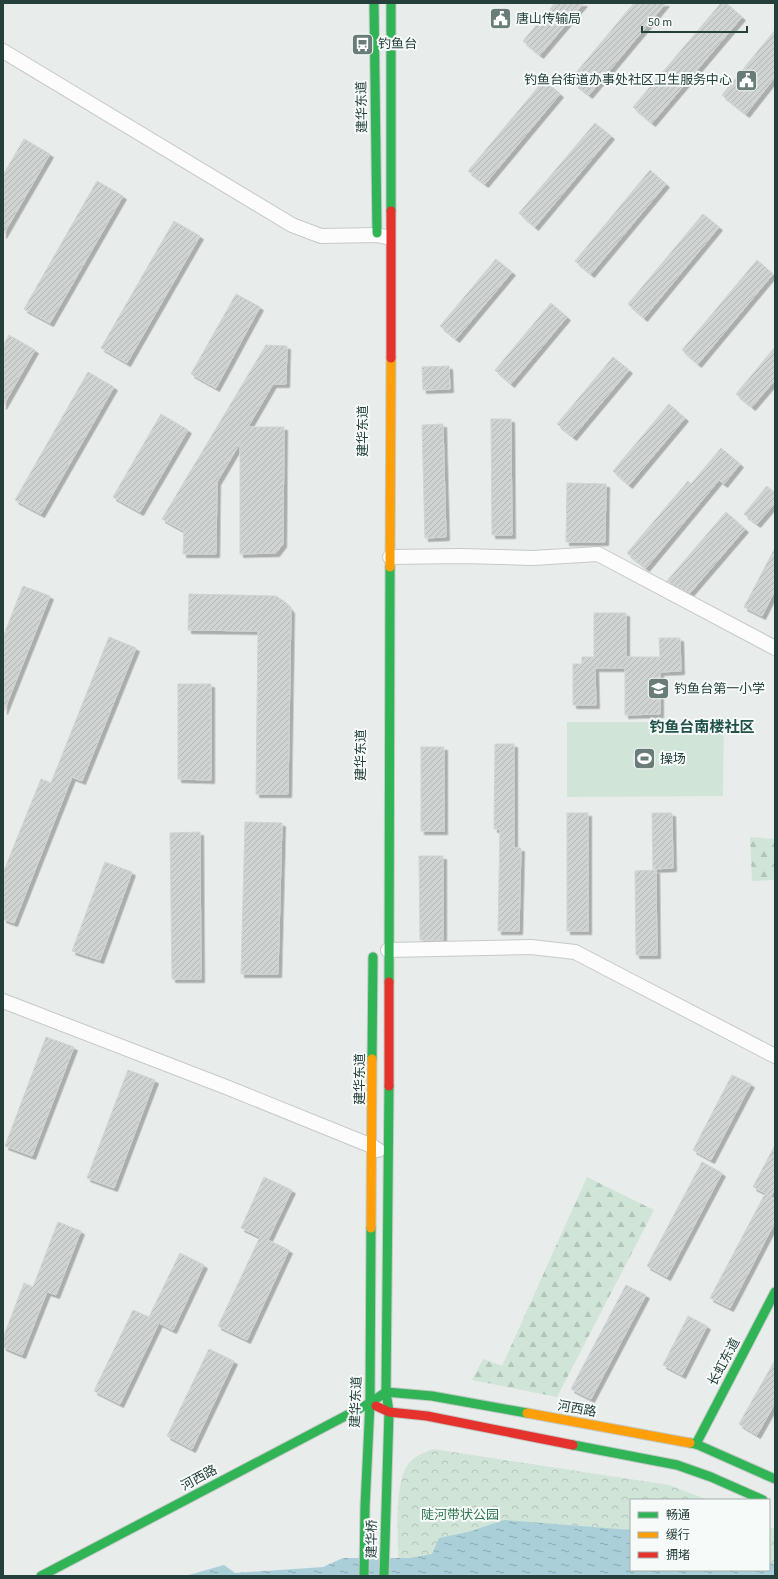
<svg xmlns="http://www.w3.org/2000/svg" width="778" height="1579" font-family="'Source Sans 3','Noto Sans SC',sans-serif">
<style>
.forest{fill:url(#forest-firs)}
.park{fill:url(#park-crowns)}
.pitch{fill:#d1e4d8}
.water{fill:url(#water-ripples)}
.building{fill:url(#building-hatch);stroke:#d0d5d3;filter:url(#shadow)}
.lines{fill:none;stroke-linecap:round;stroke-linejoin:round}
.street-casing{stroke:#c5c9c7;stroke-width:16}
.fast-casing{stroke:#c3cac8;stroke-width:11}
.slow-casing{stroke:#c3cac8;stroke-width:11}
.jam-casing{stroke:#c3cac8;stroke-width:11}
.street{stroke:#fcfcfc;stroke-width:14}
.fast{stroke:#30b455;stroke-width:9}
.slow{stroke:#ff9f0a;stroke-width:9}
.jam{stroke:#e5322d;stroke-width:9}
.labels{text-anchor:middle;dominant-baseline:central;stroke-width:4;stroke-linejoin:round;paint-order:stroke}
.poi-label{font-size:13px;fill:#25403b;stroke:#f6faf9;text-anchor:start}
.street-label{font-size:13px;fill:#25403b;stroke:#f6faf9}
.park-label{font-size:13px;fill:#2f7750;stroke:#f6faf9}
.quarter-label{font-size:15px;font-weight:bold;fill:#20524a;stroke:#f6faf9}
</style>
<defs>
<pattern id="forest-firs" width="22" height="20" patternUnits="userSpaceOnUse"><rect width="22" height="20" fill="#d1e4d8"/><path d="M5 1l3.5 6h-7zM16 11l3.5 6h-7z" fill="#b3c5ba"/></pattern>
<pattern id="park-crowns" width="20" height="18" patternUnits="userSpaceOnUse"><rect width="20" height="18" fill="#d1e4d8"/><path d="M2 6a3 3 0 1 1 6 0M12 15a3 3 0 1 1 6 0" fill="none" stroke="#b3c5ba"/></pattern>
<pattern id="water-ripples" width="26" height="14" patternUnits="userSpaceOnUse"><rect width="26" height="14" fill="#aacfd8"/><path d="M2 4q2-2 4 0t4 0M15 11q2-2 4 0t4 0" fill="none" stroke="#8aa9b0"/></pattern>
<pattern id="building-hatch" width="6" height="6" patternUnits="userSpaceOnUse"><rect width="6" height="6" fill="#cfd3d2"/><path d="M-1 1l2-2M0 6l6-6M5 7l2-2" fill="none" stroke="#b2b6b5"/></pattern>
<filter id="shadow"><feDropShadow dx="3.5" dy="3.5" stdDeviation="0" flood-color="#0004"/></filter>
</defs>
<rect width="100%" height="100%" fill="#e8ecea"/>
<g class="forest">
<path d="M750 837 775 839V880L752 881Z"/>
<path d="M587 1177 654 1210 557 1397 472 1380 483 1359 502 1366Z"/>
</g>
<path class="park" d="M433 1449 669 1485 708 1500H631V1570H769V1527L775 1529V1576H399C399 1547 392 1485 409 1463 416 1455 424 1453 433 1449Z"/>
<path class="pitch" d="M567 722H724L723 796 567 797Z"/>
<path class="water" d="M504 1520 631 1530V1570H769V1562L775 1565V1576H185L224 1565 235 1573 323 1567 343 1558H409L432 1554 439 1538 468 1532Z"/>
<g class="building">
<path d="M555 3H584L540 55 523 41Z"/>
<path d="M634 3H666L589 95 570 80Z"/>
<path d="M721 3H726L742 17 652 123 633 107Z"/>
<path d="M775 30V77L746 114 722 95Z"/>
<path d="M544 80 560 94 485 184 468 171Z"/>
<path d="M595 123 611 136 535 227 519 213Z"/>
<path d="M24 139 50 154 3 235V175Z"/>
<path d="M650 170 666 184 591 274 575 261Z"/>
<path d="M97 181 123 196 50 323 24 309Z"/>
<path d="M703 214 719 227 644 318 628 304Z"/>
<path d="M174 221 200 236 127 363 101 348Z"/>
<path d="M496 259 512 272 456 339 440 326Z"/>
<path d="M757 260 773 274 698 364 682 350Z"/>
<path d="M236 294 260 307 216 388 191 374Z"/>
<path d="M551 303 567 317 511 384 495 370Z"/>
<path d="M9 335 35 350 3 406V346Z"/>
<path d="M266 345 287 346 286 384H273L248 427H284L283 544 276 553 240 554V443L217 482 216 554H183L184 531 162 519Z"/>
<path d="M775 347V380L752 407 736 394Z"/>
<path d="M613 357 629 370 573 437 557 424Z"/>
<path d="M449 366 450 389 423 390 422 367Z"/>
<path d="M88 372 114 387 41 514 15 500Z"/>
<path d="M669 404 685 418 629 485 613 471Z"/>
<path d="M161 414 188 430 140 512 113 497Z"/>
<path d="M491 419H511L512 535H492Z"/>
<path d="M443 424 446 537 425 538 422 425Z"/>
<path d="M721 448 740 464 724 484 719 480 646 568 627 553 688 481 691 484Z"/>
<path d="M567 483 606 484 605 542H566Z"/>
<path d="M767 486 775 493V503L757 524 744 514Z"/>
<path d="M726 512 745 529 690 593 667 581Z"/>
<path d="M775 548V590L762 616 744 607Z"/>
<path d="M23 586 50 596 4 711 3 637Z"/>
<path d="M189 594 276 596 285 602 291 610 288 794H256L258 631 188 630Z"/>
<path d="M594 613H626V657H660L659 638H680L681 671 660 672V714L625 715V668H595L596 705H573V664H582V657H594Z"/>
<path d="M109 637 136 648 82 781 72 777 14 923 3 919V873L41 779 51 783Z"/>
<path d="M178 684H211V780L178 779Z"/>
<path d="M495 744H514V848H521L519 931H498L500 829H494Z"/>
<rect x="421" y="747" width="23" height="84"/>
<rect x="567" y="813" width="21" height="118"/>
<path d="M652 813H672L673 868 653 869Z"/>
<path d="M245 822 282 823 278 974H241Z"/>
<path d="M200 832 201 979H172L170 833Z"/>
<path d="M419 856H443V940H420Z"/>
<path d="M105 862 132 872 100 960 72 951Z"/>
<path d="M656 870 657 955H636L635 871Z"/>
<path d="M46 1037 74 1047 32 1156 5 1146Z"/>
<path d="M128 1070 155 1080 114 1188 87 1178Z"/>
<path d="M732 1075 751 1084 711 1160 693 1150Z"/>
<path d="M775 1145V1189L771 1196 753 1187Z"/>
<path d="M702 1162 722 1173 667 1277 647 1266Z"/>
<path d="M264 1177 292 1190 268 1240 289 1250 247 1340 218 1326 260 1237 241 1228Z"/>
<path d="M765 1194 775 1199V1222L730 1308 710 1298Z"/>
<path d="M58 1222 81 1231 56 1295 47 1292 22 1355 3 1347V1338L24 1283 33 1287Z"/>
<path d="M180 1253 204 1265 173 1330 159 1323 120 1404 94 1391 133 1310 149 1317Z"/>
<path d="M626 1285 646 1295 591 1399 571 1389Z"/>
<path d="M688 1316 707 1326 682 1375 663 1365Z"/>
<path d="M209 1349 234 1361 192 1449 167 1436Z"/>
<path d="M775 1360V1403L757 1435 739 1424Z"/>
</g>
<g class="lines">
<defs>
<g id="street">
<path d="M3 51 292 225 321 236 377 235 386 237"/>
<path d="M390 557 461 556 533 558 598 554 775 648"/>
<path d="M388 950 531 947 575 952 775 1056"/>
<path d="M3 1001 226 1087 372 1146 378 1150"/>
</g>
<g id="fast">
<path d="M374 3 377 233"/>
<path d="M391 3V211"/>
<path d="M389 982 390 567"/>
<path d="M372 1059 373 957"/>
<path d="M690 1443 696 1444 775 1479"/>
<path d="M696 1444 775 1292"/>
<path d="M573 1445 677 1465 711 1477 763 1500"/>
<path d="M41 1576 370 1403 386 1392 432 1396 527 1413"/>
<path d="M364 1576 365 1507 370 1403 371 1228"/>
<path d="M384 1576 389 1412 386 1392 389 1086"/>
</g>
<g id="slow">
<path d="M390 567 391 358"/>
<path d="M371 1228 372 1059"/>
<path d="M527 1413 690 1443"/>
</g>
<g id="jam">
<path d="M391 358V211"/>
<path d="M389 1086V982"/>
<path d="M376 1406 389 1412 427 1416 573 1445"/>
</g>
</defs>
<use href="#street" class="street-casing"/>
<use href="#fast" class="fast-casing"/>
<use href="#slow" class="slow-casing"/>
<use href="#jam" class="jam-casing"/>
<use href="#street" class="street"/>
<use href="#fast" class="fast"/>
<use href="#slow" class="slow"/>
<use href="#jam" class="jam"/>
</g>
<defs>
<symbol id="civic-square" viewBox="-11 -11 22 22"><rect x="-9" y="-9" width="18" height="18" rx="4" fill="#697c78" stroke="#f6faf9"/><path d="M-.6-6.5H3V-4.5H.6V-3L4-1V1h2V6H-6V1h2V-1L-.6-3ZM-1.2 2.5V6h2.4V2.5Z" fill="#fff"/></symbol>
<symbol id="bus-square" viewBox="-11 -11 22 22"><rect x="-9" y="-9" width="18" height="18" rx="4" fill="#697c78" stroke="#f6faf9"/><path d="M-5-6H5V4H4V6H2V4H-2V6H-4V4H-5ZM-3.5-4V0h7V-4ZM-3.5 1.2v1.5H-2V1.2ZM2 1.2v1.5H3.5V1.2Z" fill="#fff"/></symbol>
<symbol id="school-square" viewBox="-11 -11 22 22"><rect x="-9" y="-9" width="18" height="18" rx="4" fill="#697c78" stroke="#f6faf9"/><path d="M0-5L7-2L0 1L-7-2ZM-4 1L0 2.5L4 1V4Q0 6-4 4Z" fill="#fff"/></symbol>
<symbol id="stadium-square" viewBox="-11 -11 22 22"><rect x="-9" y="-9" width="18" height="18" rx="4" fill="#697c78" stroke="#f6faf9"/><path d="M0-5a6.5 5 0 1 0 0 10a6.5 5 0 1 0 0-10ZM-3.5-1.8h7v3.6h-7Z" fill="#fff"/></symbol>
</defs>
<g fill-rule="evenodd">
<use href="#civic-square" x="488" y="6" width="25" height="25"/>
<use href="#bus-square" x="350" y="32" width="25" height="25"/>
<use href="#civic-square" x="734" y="68" width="25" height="25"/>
<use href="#school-square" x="646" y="676" width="25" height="25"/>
<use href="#stadium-square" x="632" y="746" width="25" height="25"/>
</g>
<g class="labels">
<g class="poi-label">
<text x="516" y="19">唐山传输局</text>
<text x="378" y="44">钓鱼台</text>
<text x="732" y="80" text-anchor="end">钓鱼台街道办事处社区卫生服务中心</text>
<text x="674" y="689">钓鱼台第一小学</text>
<text x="660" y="759">操场</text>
</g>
<g class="street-label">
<text transform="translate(362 107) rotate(-91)">建华东道</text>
<text transform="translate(363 431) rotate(-90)">建华东道</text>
<text transform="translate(361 755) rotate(-90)">建华东道</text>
<text transform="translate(360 1079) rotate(-90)">建华东道</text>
<text transform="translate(724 1362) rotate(-62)">长虹东道</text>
<text transform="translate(356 1402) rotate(-88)">建华东道</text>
<text transform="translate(577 1409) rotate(10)">河西路</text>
<text transform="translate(199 1478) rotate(-28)">河西路</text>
<text transform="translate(372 1539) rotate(-89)">建华桥</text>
</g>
<g class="park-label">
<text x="460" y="1515">陡河带状公园</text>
</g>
<g class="quarter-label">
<text x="702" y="727">钓鱼台南楼社区</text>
</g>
</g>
<rect width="778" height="1579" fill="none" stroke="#25403b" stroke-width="8"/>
<rect x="630" y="1499" width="140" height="72" fill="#f6faf9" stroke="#a2b0ad"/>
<rect x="638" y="1512" width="20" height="6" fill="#30b455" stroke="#a2b0ad"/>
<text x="666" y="1519" font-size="12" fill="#25403b">畅通</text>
<rect x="638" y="1532" width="20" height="6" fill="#ff9f0a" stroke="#a2b0ad"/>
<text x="666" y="1539" font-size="12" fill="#25403b">缓行</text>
<rect x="638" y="1552" width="20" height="6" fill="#e5322d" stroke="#a2b0ad"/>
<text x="666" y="1559" font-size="12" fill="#25403b">拥堵</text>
<path d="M642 26v6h105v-6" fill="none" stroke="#25403b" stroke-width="2"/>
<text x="648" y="26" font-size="12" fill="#25403b" stroke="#f6faf9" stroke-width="3" paint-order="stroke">50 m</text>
</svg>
